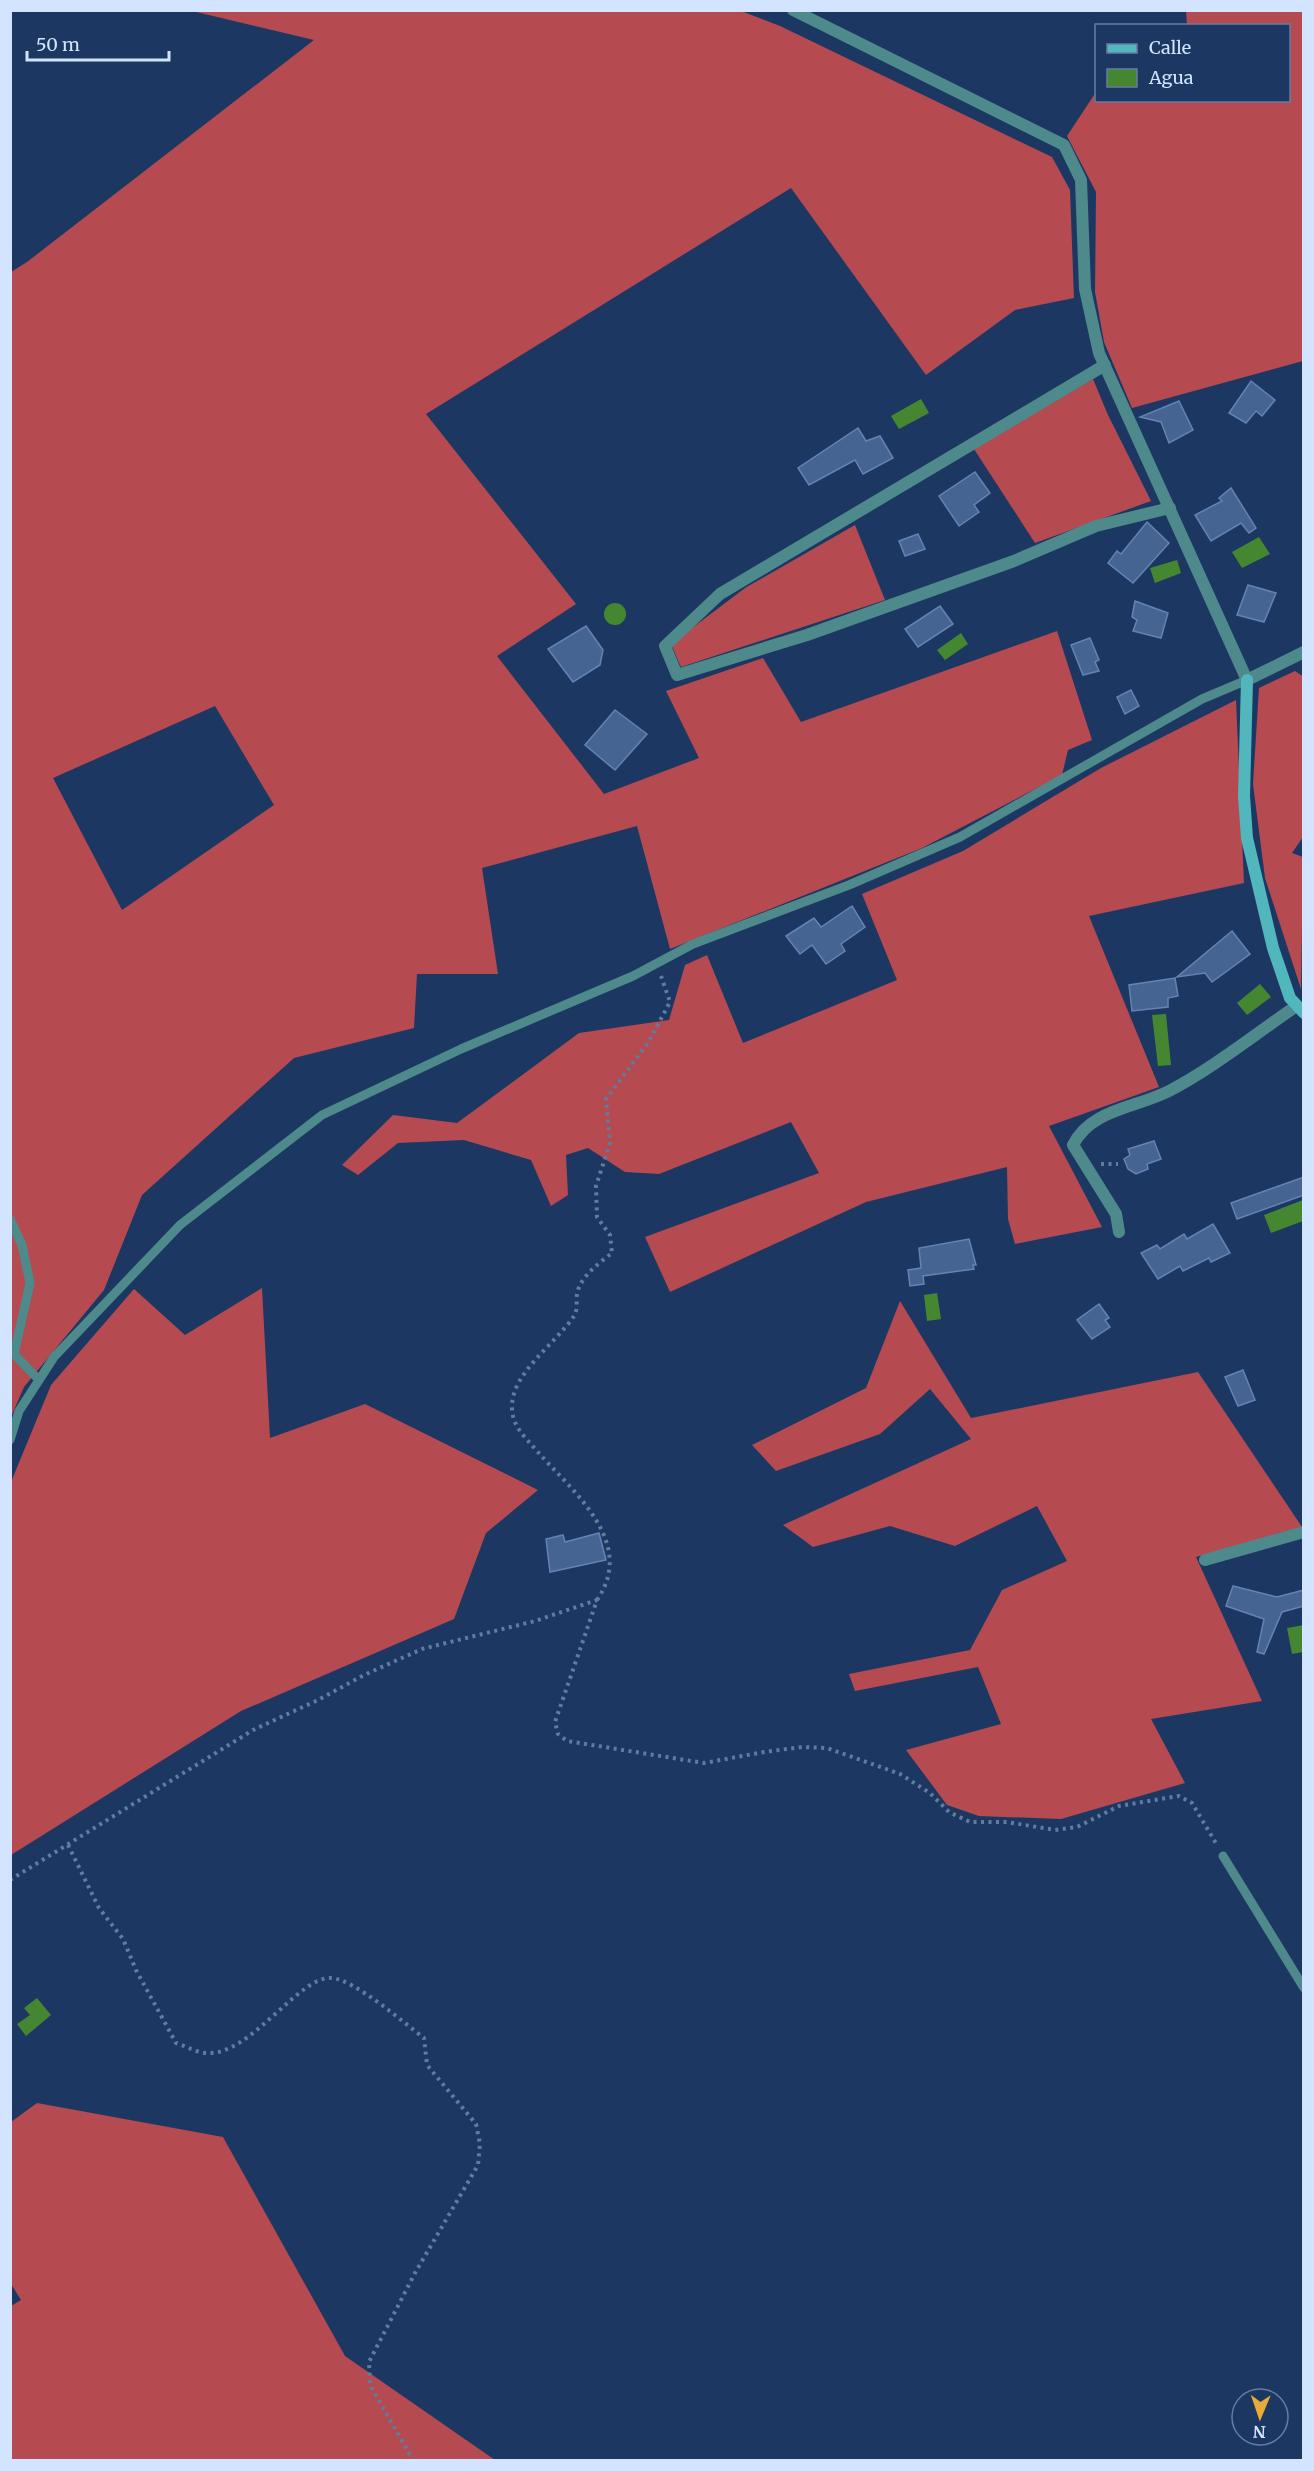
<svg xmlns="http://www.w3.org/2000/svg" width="1314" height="2471" font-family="Merriweather,serif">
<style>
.forest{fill:#b54a51;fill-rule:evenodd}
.water{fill:#458731}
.building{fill:#466492;stroke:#6483b4;stroke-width:1.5}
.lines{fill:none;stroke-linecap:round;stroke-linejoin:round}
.path{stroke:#637b9f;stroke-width:4;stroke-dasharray:3 4.5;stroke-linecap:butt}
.lane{stroke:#4e8a8c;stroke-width:9}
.street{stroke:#4e8a8c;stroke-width:12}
.secondary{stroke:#52b7bc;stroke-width:12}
</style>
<rect width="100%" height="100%" fill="#1c3862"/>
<g class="forest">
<path d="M192 11H741L780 26 1052 157 1070 190 1074 298 1015 310 926 375 791 188 426 414 576 604 497 656 604 794 699 758 666 691 763 658 801 722 1057 631 1092 740 1068 750 1062 775 922 848 670 949 637 826 482 868 498 974H417L414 1028 294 1058 142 1195 104 1290 24 1387 11 1417V272L27 262 314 40ZM215 706 274 805 122 910 53 778Z"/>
<path d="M1186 11H1303V361L1132 408 1104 342 1095 292 1096 192 1067 136 1096 92V100H1288V26L1187 25Z"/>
<path d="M1093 379 1108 415 1151 501 1035 543 974 449Z"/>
<path d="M855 525 885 600 681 667 671 644 745 588Z"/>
<path d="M1295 671 1304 677 1303 837 1292 853 1303 857 1301 989 1265 878 1253 784 1259 688Z"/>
<path d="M1236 700 1244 883 1089 916 1159 1087 1049 1126 1102 1227 1015 1244 1008 1219 1007 1167 866 1202 670 1292 645 1237 819 1173 791 1122 659 1174 625 1172 588 1148 566 1155 568 1195 551 1206 531 1160 464 1140 398 1143 358 1175 342 1165 393 1115 457 1123 579 1033 669 1020 685 965 707 955 743 1043 897 980 862 894 963 851 1101 768Z"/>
<path d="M262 1288 270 1438 365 1404 538 1490 486 1533 454 1619 241 1711 11 1855V1482L51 1385 134 1289 185 1335Z"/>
<path d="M900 1301 971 1418 1198 1372 1302 1527 1196 1557 1262 1701 1151 1719 1185 1783 1061 1819 979 1816 947 1805 906 1750 1001 1724 978 1667 855 1691 849 1674 970 1650 1002 1590 1067 1561 1037 1506 955 1546 890 1526 813 1547 783 1525 971 1439 930 1389 880 1434 776 1471 752 1445 866 1388Z"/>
<path d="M37 2103 223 2137 345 2356 495 2460H11V2306L21 2300 11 2284V2122Z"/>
</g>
<g class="water">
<path d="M921 399 929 413 899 429 891 416Z"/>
<path d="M1259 537 1270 554 1242 568 1232 552Z"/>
<path d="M1177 560 1181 573 1155 583 1150 568Z"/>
<circle cx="615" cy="614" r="11"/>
<path d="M961 633 968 644 945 660 937 650Z"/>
<path d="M1260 984 1271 997 1247 1015 1237 1003Z"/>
<path d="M1166 1014 1171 1065 1158 1066 1152 1015Z"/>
<path d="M1303 1200V1221L1271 1233 1264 1215Z"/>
<path d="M937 1293 941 1319 927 1321 924 1295Z"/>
<path d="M1304 1625 1303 1652 1292 1654 1287 1628Z"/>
<path d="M37 1998 51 2015 26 2036 17 2024 30 2015 24 2008Z"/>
</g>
<g class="building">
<path d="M1251 381 1275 400 1262 416 1256 411 1246 423 1229 413Z"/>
<path d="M1179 401 1193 430 1169 443 1161 422 1140 417Z"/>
<path d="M858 428 866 441 880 436 893 458 863 474 855 460 809 485 798 468Z"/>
<path d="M975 472 990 493 974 505 979 512 959 526 939 496Z"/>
<path d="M1231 488 1256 528 1249 533 1241 523 1211 541 1195 515 1222 501 1219 498Z"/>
<path d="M1147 522 1169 543 1133 583 1108 563 1117 551 1121 554Z"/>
<path d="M918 534 925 549 905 556 899 541Z"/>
<path d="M1248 585 1276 593 1264 622 1237 615Z"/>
<path d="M1135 601 1168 613 1161 638 1133 631 1137 620 1132 617Z"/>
<path d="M940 606 953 624 918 647 905 629Z"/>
<path d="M586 626 603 650 600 665 573 682 548 649Z"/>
<path d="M1090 638 1099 660 1095 662 1099 671 1083 675 1071 645Z"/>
<path d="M1131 690 1139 706 1125 714 1117 697Z"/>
<path d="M615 710 647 734 615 770 585 745Z"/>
<path d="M852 906 865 927 841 944 845 951 826 964 812 945 800 954 786 936 814 918 821 927Z"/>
<path d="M1232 931 1250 954 1212 982 1205 973 1177 977Z"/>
<path d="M1175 978 1178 996 1168 998V1007L1132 1011 1129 985Z"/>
<path d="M1154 1141 1161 1159 1147 1164 1148 1169 1136 1174 1128 1169 1124 1159 1130 1155 1128 1149Z"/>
<path d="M1304 1177V1195L1237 1219 1231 1203Z"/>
<path d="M1213 1224 1230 1253 1211 1262 1209 1258 1183 1271 1180 1266 1158 1279 1141 1253 1157 1245 1160 1249 1184 1234 1187 1239Z"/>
<path d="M969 1239 976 1265H973L974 1269 923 1276 924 1284 910 1286 908 1270 921 1268 919 1248Z"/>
<path d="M1099 1304 1109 1318 1105 1320 1110 1327 1092 1339 1077 1320Z"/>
<path d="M1243 1370 1255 1400 1238 1406 1225 1377Z"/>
<path d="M599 1533 606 1560 550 1572 546 1539 563 1535 565 1542Z"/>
<path d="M1233 1586 1277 1597 1304 1590V1606L1282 1612 1264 1654 1257 1652 1264 1619 1226 1606Z"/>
</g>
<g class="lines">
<g class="path">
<path d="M1101 1164H1118"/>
<path d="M597 1600C637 1542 573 1492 537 1451 524 1436 511 1425 512 1405 513 1372 557 1342 574 1316 578 1310 576 1301 577 1294 580 1277 599 1263 612 1253L610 1235 597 1217 596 1186 610 1143 606 1099 648 1043 670 1002 661 976"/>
<path d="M68 1845 99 1908 123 1939 136 1970 176 2043C186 2046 197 2053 207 2053 250 2056 299 1976 331 1978 354 1979 404 2023 424 2038L427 2065 476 2124 480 2144 478 2165 415 2273 369 2362 370 2385 413 2460"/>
<path d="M10 1880 253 1730 318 1700 364 1675 422 1649 535 1621 597 1600 555 1722 558 1734 567 1741 704 1763 764 1752 802 1747 827 1748 900 1774 930 1793 949 1812 970 1822H1007L1055 1830 1077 1827 1119 1806 1179 1796 1192 1803 1217 1845"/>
</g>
<g class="lane">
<path d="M10 1219 22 1245 30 1283 14 1354 39 1380"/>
<path d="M10 1440 19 1411 54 1357 180 1225 322 1115 461 1049 633 976 693 944 849 885 960 837 1202 699 1247 680"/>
<path d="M1223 1856 1304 1988"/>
</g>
<g class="street">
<path d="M793 10 1064 145 1081 180 1085 289 1099 353 1247 680 1304 652"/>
<path d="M1105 365 720 594 665 646 677 675 807 635 1014 561 1096 526 1170 508"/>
<path d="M1119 1232 1116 1214 1073 1145C1091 1109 1136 1108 1169 1091 1213 1068 1254 1035 1295 1007"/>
<path d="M1205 1560 1304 1532"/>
</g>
<path class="secondary" d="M1247 680 1244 796 1247 838 1273 948 1290 998 1304 1013"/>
</g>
<rect width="1314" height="2471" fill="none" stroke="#d2e4ff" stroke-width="24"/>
<rect x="1095" y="24" width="195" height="78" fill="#1c3862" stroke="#657da1" stroke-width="1.5"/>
<rect x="1107" y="44" width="30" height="9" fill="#52b7bc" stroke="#657da1" stroke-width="1.5"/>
<text x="1149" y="54" font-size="18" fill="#d2e4ff">Calle</text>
<rect x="1107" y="69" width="30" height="18" fill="#458731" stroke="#657da1" stroke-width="1.5"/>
<text x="1149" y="84" font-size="18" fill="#d2e4ff">Agua</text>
<g transform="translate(1260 2417) rotate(182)"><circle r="28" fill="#1c3862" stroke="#657da1" stroke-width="1.5"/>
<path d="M0-4.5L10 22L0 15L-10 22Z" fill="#e8ab37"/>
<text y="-9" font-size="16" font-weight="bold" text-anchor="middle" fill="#d2e4ff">N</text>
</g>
<path d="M27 51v9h142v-9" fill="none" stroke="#d2e4ff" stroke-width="3"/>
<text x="36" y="51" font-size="18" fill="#d2e4ff" stroke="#1c3862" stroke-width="4.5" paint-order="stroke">50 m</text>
</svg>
